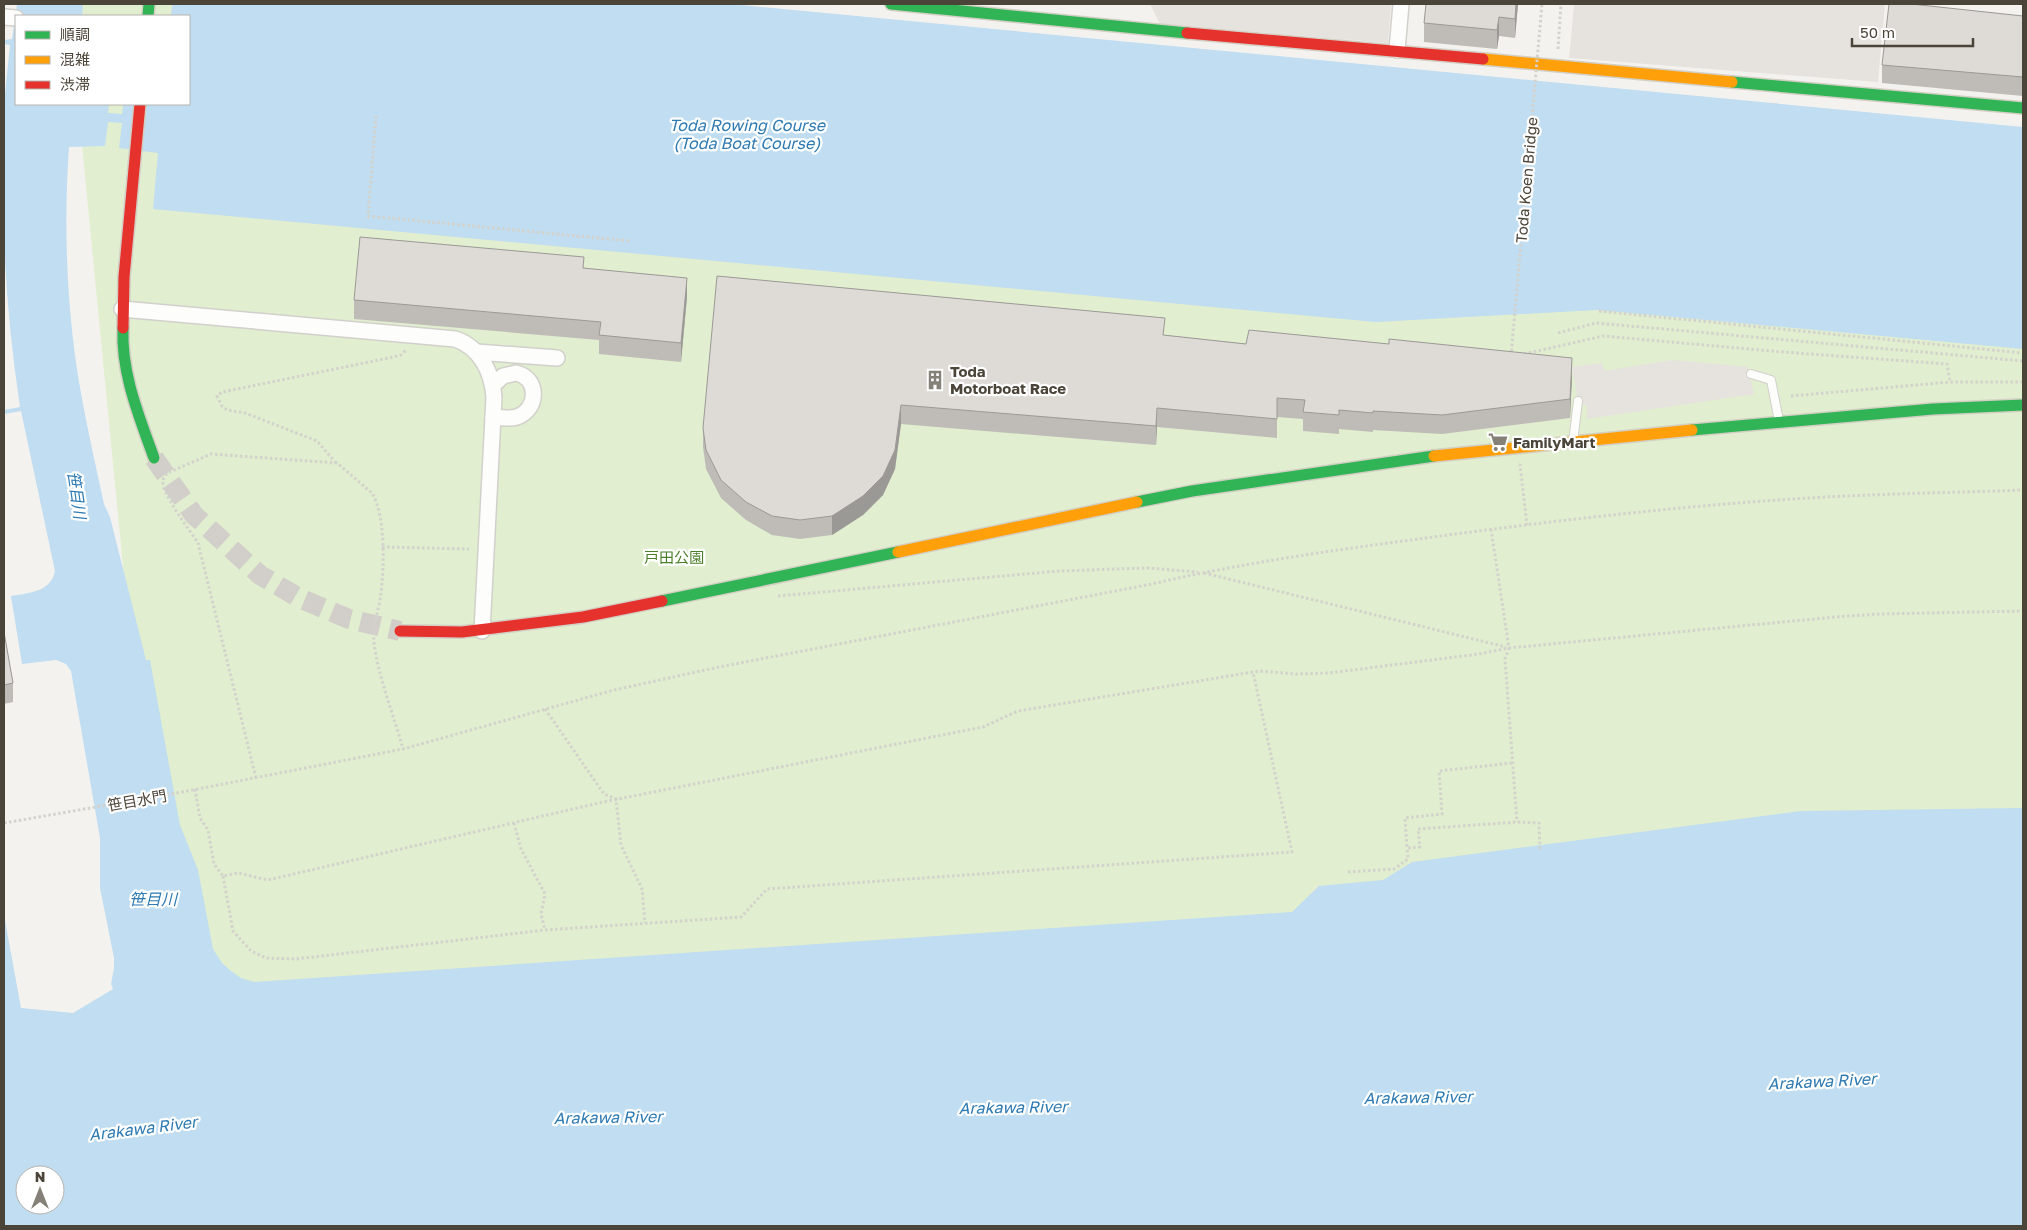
<svg xmlns="http://www.w3.org/2000/svg" width="2027" height="1230" font-family="'Golos Text','Noto Sans JP',sans-serif">
<style>
.green{fill:#e1eecf}
.parking{fill:#e6e3df}
.water{fill:#c0ddf1;fill-rule:evenodd}
.lines{fill:none;stroke-linecap:round;stroke-linejoin:round}
.secondary-tunnel{stroke:#d2cfca;stroke-width:20;stroke-dasharray:20 10;stroke-linecap:butt}
.lane-casing{stroke:#d2d0cb;stroke-width:10}
.street-casing{stroke:#d2d0cb;stroke-width:18}
.fast-casing{stroke:#d3cfc5;stroke-width:14}
.slow-casing{stroke:#d3cfc5;stroke-width:14}
.jam-casing{stroke:#d3cfc5;stroke-width:14}
.path{stroke:#d3d2cc;stroke-width:3;stroke-dasharray:2.5 2.5;stroke-linecap:butt}
.lane{stroke:#fdfdfc;stroke-width:8}
.street{stroke:#fdfdfc;stroke-width:15}
.fast{stroke:#30b455;stroke-width:11}
.slow{stroke:#ff9f0a;stroke-width:11}
.jam{stroke:#e5322d;stroke-width:11}
.path-bridge{stroke:#d3d2cc;stroke-width:3;stroke-dasharray:2.5 2.5;stroke-linecap:butt}
.wall{fill:#bfbcb8}
.shaded-wall{fill:#9b9996}
.building{fill:#dedbd6;stroke:#9b9996}
.labels{text-anchor:middle;dominant-baseline:central;stroke-width:4.5;stroke-linejoin:round;paint-order:stroke}
.street-label{font-size:15px;fill:#4b4439;stroke:#fff}
.poi-label{font-size:15px;font-weight:bold;fill:#4b4439;stroke:#fff;text-anchor:start}
.park-label{font-size:15px;fill:#4a7f2a;stroke:#fff}
.water-label{font-size:16px;font-style:italic;fill:#2e7ab2;stroke:#fff}
</style>
<rect width="100%" height="100%" fill="#f4f2ee"/>
<path class="green" d="M53 4H685L2023 129V1065L177 1121 78 104H189V16H52Z"/>
<g class="parking">
<path d="M1150 4H1391L1388 43 1160 24Z"/>
<path d="M1574 4H1885L1878 82 1569 58Z"/>
<path d="M1672 360 1748 367 1754 394 1587 419V406L1578 401 1572 367 1602 363 1604 371Z"/>
</g>
<path class="water" d="M17 4H83L82 16H16V104H109L108 113 122 114 123 104H189V16H171L172 4H731L2023 127V349L1597 310 1376 322 153 209 158 153 119 148 122 123 108 122 105 146 69 147C64 219 66 291 76 363 83 410 94 457 104 504L110 517 146 660H150L180 825 198 870 213 949 222 963 231 971 241 978 254 982 1292 912 1319 886 1383 880 1412 862 1801 811 2023 808V1226H4V915L21 1008 73 1013 113 989 111 984 114 968V958L100 888V838L71 671 66 664 56 660 22 664 11 596C29 593 51 592 55 571L21 411 4 414V410L20 407C5 308 0 209 4 110 5 88 8 67 10 45L4 44V40L12 39ZM25 1175H55V1205H25Z"/>
<g class="lines">
<path class="secondary-tunnel" d="M154 458 194 515 260 575 299 598 349 619 400 631"/>
<defs>
<g id="lane">
<path d="M1751 374 1771 380 1779 421"/>
<path d="M1573 442 1578 401"/>
</g>
<g id="street">
<path d="M4 17 16 18"/>
<path d="M1397 50 1401 4"/>
<path d="M122 309 455 339C480 347 492 372 494 397L482 631"/>
<path d="M476 352 557 358"/>
<path d="M493 385 503 376 516 373C539 378 539 409 517 417 510 419 501 418 493 417"/>
</g>
<g id="fast">
<path d="M891 4 1187 33"/>
<path d="M148 16 149 4"/>
<path d="M1732 82 2023 108"/>
<path d="M123 328C121 373 139 416 154 458"/>
<path d="M1692 430 1933 409 2023 405"/>
<path d="M1137 502 1192 491 1434 456"/>
<path d="M662 601 898 552"/>
</g>
<g id="slow">
<path d="M1483 59 1732 82"/>
<path d="M1434 456 1692 430"/>
<path d="M898 552 1137 502"/>
</g>
<g id="jam">
<path d="M1187 33 1483 59"/>
<path d="M123 328 124 277 140 104"/>
<path d="M400 631 462 632 583 617 662 601"/>
</g>
</defs>
<use href="#lane" class="lane-casing"/>
<use href="#street" class="street-casing"/>
<use href="#fast" class="fast-casing"/>
<use href="#slow" class="slow-casing"/>
<use href="#jam" class="jam-casing"/>
<g class="path">
<path d="M1558 49 1561 4"/>
<path d="M376 116 368 216 630 241"/>
<path d="M1599 311 2023 353"/>
<path d="M1558 333 1596 323 2023 361"/>
<path d="M1524 354 1603 336 1783 352 1947 364 1950 382"/>
<path d="M1791 396 1950 382H2023"/>
<path d="M336 463 317 441 245 413 227 410 222 406 217 396 222 392 389 358 401 355 406 350"/>
<path d="M1521 464 1520 465 1527 525"/>
<path d="M1491 529 1509 648 1505 659 1517 822"/>
<path d="M382 547 469 549"/>
<path d="M1204 573 1506 647"/>
<path d="M778 596 1059 571 1147 568 1198 572"/>
<path d="M545 709 604 794 616 799 621 845 642 889 645 923"/>
<path d="M1512 763 1439 771 1442 814 1405 818 1407 848 1420 847 1418 829 1517 822 1539 823 1540 850"/>
<path d="M256 778 198 543C191 532 160 492 163 480 163 478 166 475 167 473L211 454 337 463 372 493C386 516 384 567 381 594 379 610 372 626 374 643 378 676 394 716 403 749"/>
<path d="M195 789 200 818 208 830 214 864 223 876 238 873 268 880 603 802 983 727 1018 711 1259 671 1296 674 1329 673 1479 654 1509 648 1835 617 1880 614 2023 611"/>
<path d="M4 823 182 792 403 749 614 690 719 667 1152 584C1242 563 1334 550 1426 538 1573 518 1721 501 1869 495 1920 493 1972 492 2023 490"/>
<path d="M514 823 521 849 545 894 541 914 545 930 741 917 767 889 1292 852 1253 672"/>
<path d="M1348 872 1394 869 1408 859 1407 848"/>
<path d="M223 876 233 931 251 951 266 958 296 959 545 930"/>
</g>
<use href="#lane" class="lane"/>
<use href="#street" class="street"/>
<use href="#fast" class="fast"/>
<use href="#slow" class="slow"/>
<use href="#jam" class="jam"/>
<path class="path-bridge" d="M1511 356 1542 4"/>
</g>
<g class="wall">
<path d="M1426 4H1518L1515 38 1499 36 1497 49 1424 42V23Z"/>
<path d="M2023 16V96L1882 83V65Z"/>
<path d="M584 268 687 297 681 362 599 354V340L354 319V300Z"/>
<path d="M1165 335 1246 344 1572 377 1570 418 1442 434 1373 430V432L1339 429V434L1303 431V419L1277 417V438L1157 427 1156 445 901 424 895 469 883 495 863 515 832 535 800 539 772 535 746 520 721 498 706 469 703 447V428Z"/>
<path d="M4 632 13 683V702L4 704Z"/>
</g>
<g class="shaded-wall">
<path d="M1516 4H1518L1515 38V19Z"/>
<path d="M1499 17V36L1497 49V30Z"/>
<path d="M687 278V297L681 362V343Z"/>
<path d="M1572 358V377L1570 418V399Z"/>
<path d="M901 405V424L895 469 883 495 863 515 832 535V516Z"/>
<path d="M1157 408V427L1156 445V426Z"/>
</g>
<g class="building">
<path d="M1426 4H1516L1515 19 1499 17 1497 30 1424 23Z"/>
<path d="M1889 4H1911L2023 16V77L1882 65Z"/>
<path d="M360 237 584 257 583 268 687 278 681 343 599 335 601 322 354 300Z"/>
<path d="M717 276 1165 318 1163 335 1246 344 1249 330 1389 344V339L1572 358 1570 399 1442 415 1373 411V413L1339 410V415L1303 412 1305 400 1277 398V419L1157 408 1156 426 901 405 895 450 883 476 863 496 832 516 800 520 772 516 746 502 721 480 706 450 703 428Z"/>
<path d="M4 632 13 683 4 685Z"/>
</g>
<defs>
<symbol id="building-bare" viewBox="-9 -9 18 18"><path d="M-4-6H4V6H1V3H-1V6H-4ZM-2.5-4.3h1.7v1.8h-1.7ZM.8-4.3h1.7v1.8H.8ZM-2.5-1h1.7V.8h-1.7ZM.8-1h1.7V.8H.8Z" fill="#868178" stroke="#fff" stroke-width="2.5" paint-order="stroke"/></symbol>
<symbol id="supermarket-bare" viewBox="-9 -9 18 18"><path d="M-6-5.5h2.5l.6 2H6L4.5 2H-2.5L-4.4-4H-6ZM-1.5 3.2a1.3 1.3 0 1 0 .1 0ZM3 3.2a1.3 1.3 0 1 0 .1 0Z" fill="#868178" stroke="#fff" stroke-width="2.5" paint-order="stroke"/></symbol>
</defs>
<g fill-rule="evenodd">
<use href="#building-bare" x="921" y="366" width="28" height="28"/>
<use href="#supermarket-bare" x="1484" y="428" width="28" height="28"/>
</g>
<g class="labels">
<g class="street-label">
<text transform="translate(1526 180) rotate(-85)">Toda Koen Bridge</text>
<text transform="translate(137 800) rotate(-10)">笹目水門</text>
</g>
<g class="poi-label">
<text x="950" y="371">Toda<tspan x="950" dy="17">Motorboat Race</tspan></text>
<text x="1513" y="442">FamilyMart</text>
</g>
<g class="park-label">
<text x="674" y="557">戸田公園</text>
</g>
<g class="water-label">
<text x="747" y="125">Toda Rowing Course<tspan x="747" dy="18">(Toda Boat Course)</tspan></text>
<text transform="translate(77 495) rotate(82)">笹目川</text>
<text x="153" y="899">笹目川</text>
<text transform="translate(1822 1081) rotate(-3)">Arakawa River</text>
<text transform="translate(1418 1097) rotate(-1)">Arakawa River</text>
<text transform="translate(1013 1107) rotate(-1)">Arakawa River</text>
<text transform="translate(608 1117) rotate(-1)">Arakawa River</text>
<text transform="translate(143 1128) rotate(-7)">Arakawa River</text>
</g>
</g>
<rect width="2027" height="1230" fill="none" stroke="#4b4439" stroke-width="10"/>
<rect x="15" y="15" width="175" height="90" fill="#ffffff" stroke="#b7b4b0"/>
<rect x="25" y="31" width="25" height="8" fill="#30b455" stroke="#b7b4b0"/>
<text x="60" y="40" font-size="15" fill="#4b4439">順調</text>
<rect x="25" y="56" width="25" height="8" fill="#ff9f0a" stroke="#b7b4b0"/>
<text x="60" y="65" font-size="15" fill="#4b4439">混雑</text>
<rect x="25" y="81" width="25" height="8" fill="#e5322d" stroke="#b7b4b0"/>
<text x="60" y="90" font-size="15" fill="#4b4439">渋滞</text>
<g transform="translate(40 1190)"><circle r="24" fill="#ffffff" stroke="#b7b4b0"/>
<path d="M0-4L9 19L0 12L-9 19Z" fill="#868178"/>
<text y="-8" font-size="14" font-weight="bold" text-anchor="middle" fill="#4b4439">N</text>
</g>
<path d="M1852 38v8h121v-8" fill="none" stroke="#4b4439" stroke-width="2.5"/>
<text x="1860" y="38" font-size="15" fill="#4b4439" stroke="#ffffff" stroke-width="4" paint-order="stroke">50 m</text>
</svg>
